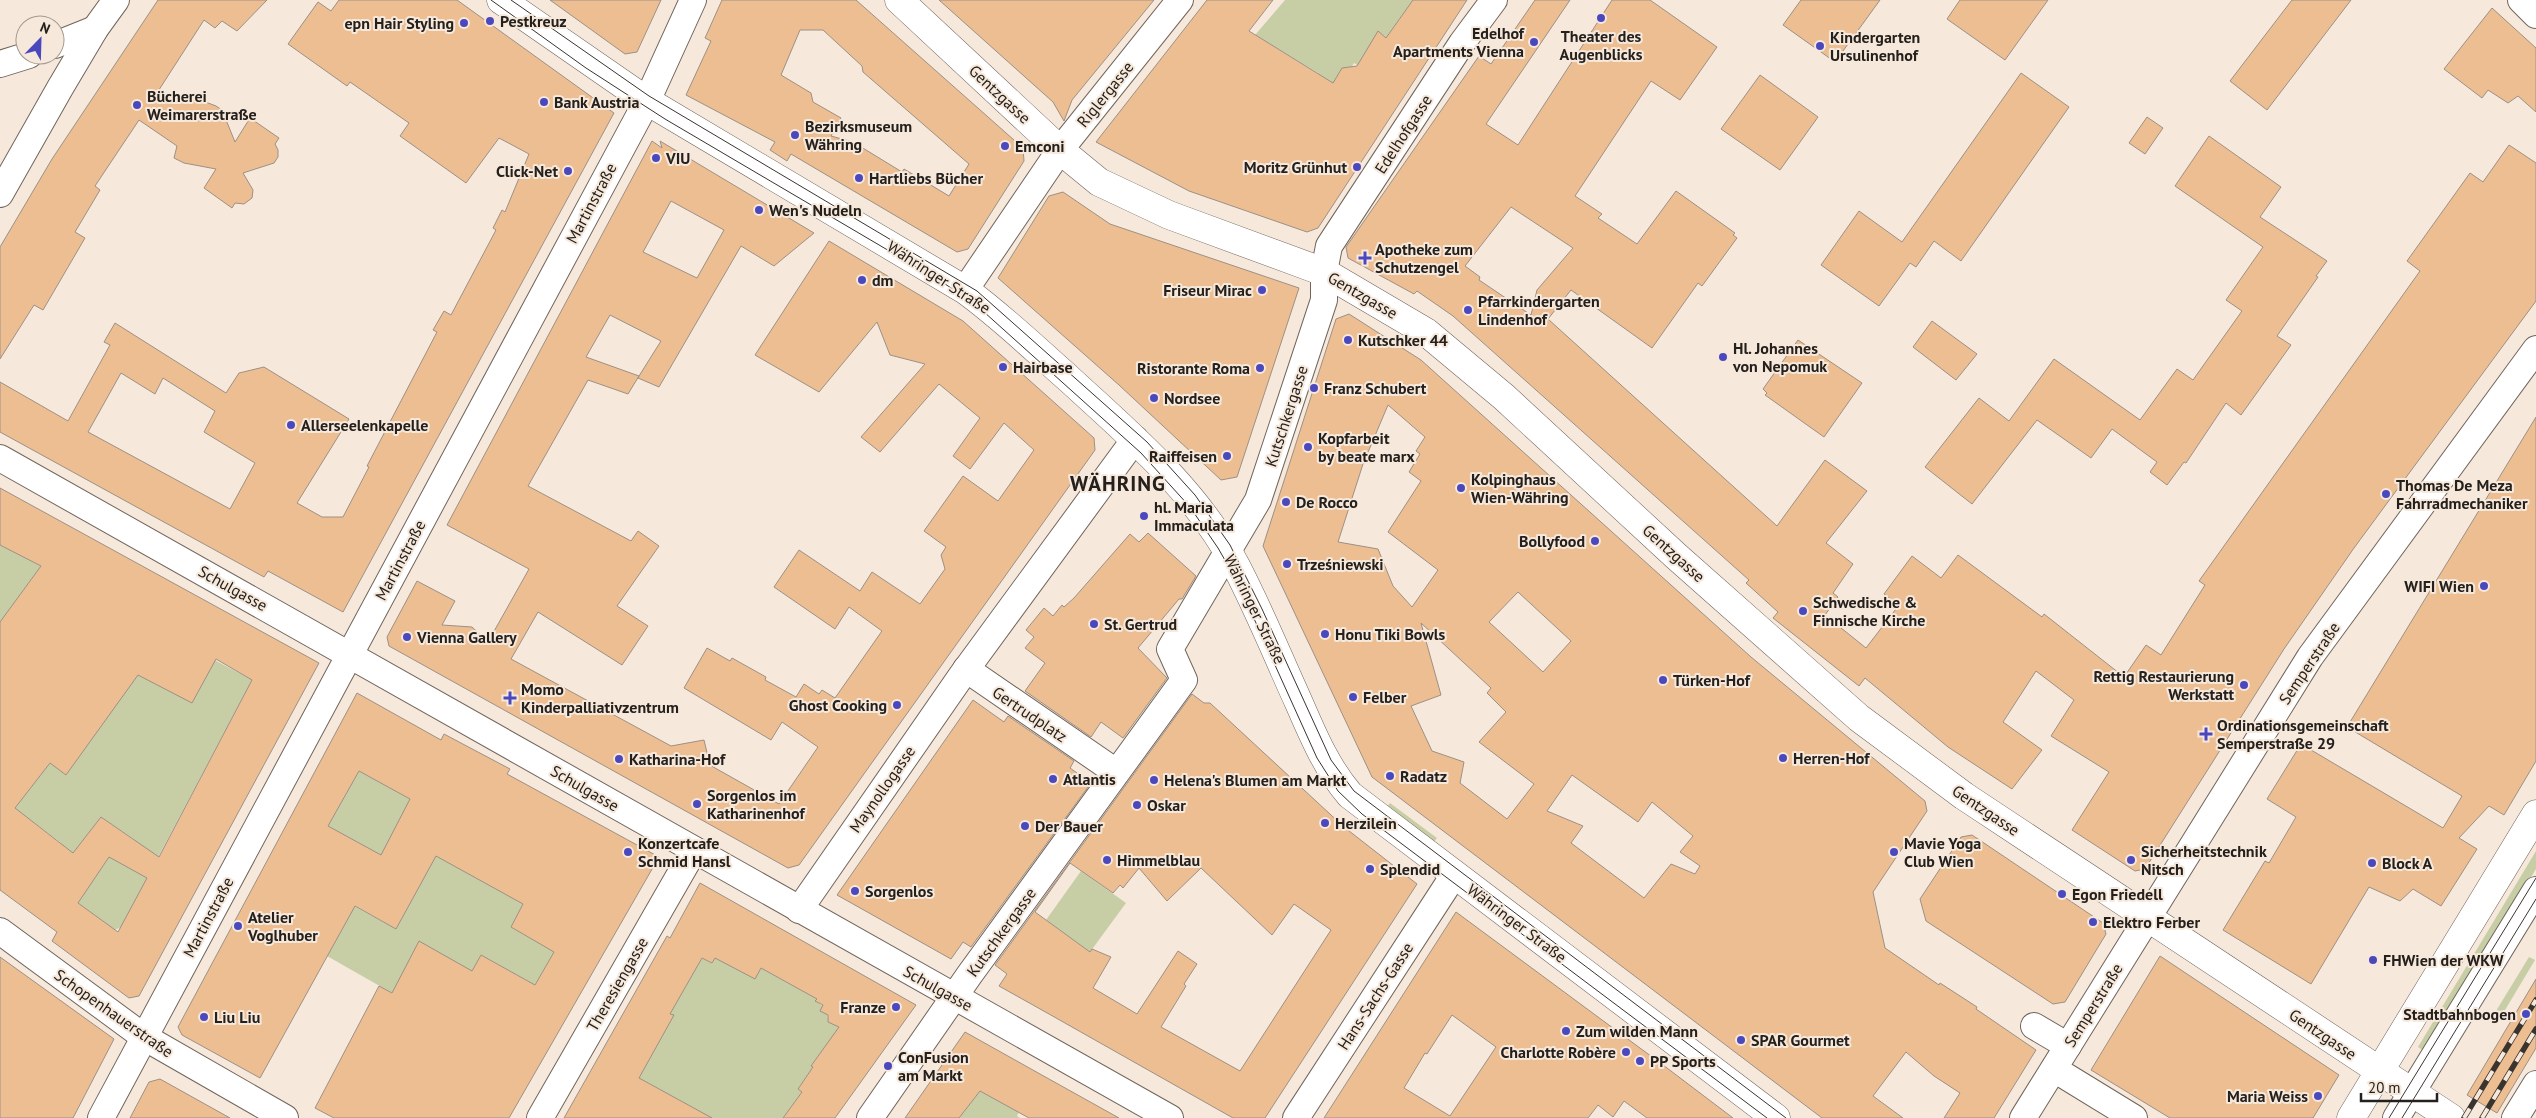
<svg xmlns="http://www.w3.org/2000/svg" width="2536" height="1118" font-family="'PT Sans',sans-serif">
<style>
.green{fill:#c7cea6}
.building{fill:#edbe92;stroke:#9c9085;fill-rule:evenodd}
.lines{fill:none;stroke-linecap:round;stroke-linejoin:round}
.minor-casing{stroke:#71655b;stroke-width:28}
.major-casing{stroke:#71655b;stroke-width:29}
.minor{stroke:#fff;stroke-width:26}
.major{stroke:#fff;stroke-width:28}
.tram{stroke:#3a342f;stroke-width:1}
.rail-casing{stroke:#3a342f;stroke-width:5.5}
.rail{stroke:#f6e9dc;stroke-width:4;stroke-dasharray:11;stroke-linecap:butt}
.poi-dot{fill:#4b48be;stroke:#f6e9dc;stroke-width:2}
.labels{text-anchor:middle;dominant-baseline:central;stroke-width:4;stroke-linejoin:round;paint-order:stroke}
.poi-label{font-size:16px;font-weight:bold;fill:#25201c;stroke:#f6e9dc;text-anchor:start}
.street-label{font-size:16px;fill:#25201c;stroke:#f6e9dc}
.district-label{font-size:21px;font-weight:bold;letter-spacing:1px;fill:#25201c;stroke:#f6e9dc}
</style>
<rect width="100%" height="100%" fill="#f6e9dc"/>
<g class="green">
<path d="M1285 0H1413L1386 38 1378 32 1359 66 1354 63 1351 68H1342L1338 75 1339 83 1308 106 1318 73 1255 35Z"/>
<path d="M0 545 41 566 0 622Z"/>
<path d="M166 634 252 680 121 927 115 930 78 903 109 857 135 840 101 817 55 877 43 868 61 843 28 818 8 843 0 827 50 763 66 775Z"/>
<path d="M359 771 410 799 523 904 511 927 530 938 576 913 532 990 525 987 528 981 481 955 472 971 392 993 327 956 308 881 396 929 423 879 328 826Z"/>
<path d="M1390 803 1437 838 1433 843 1386 808Z"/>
<path d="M2536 851V869L2424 1051 2418 1047Z"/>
<path d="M1081 871 1126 903 1090 952 1046 920Z"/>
<path d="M721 949 746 974 755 979 761 968 817 999 816 1001C824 1006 828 1012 828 1022L835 1025 849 1020 827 1044 811 1066 813 1067 798 1089 802 1092 783 1118H696L700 1112 639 1078 673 1015 670 1014 702 958 712 963Z"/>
<path d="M2529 957 2535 960 2502 1015 2496 1011Z"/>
<path d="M980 1091 1019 1112 1017 1116 1020 1118H959Z"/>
</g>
<g class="building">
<path d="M158 0H267L237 31 222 21 215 28 204 20 155 96 195 98 216 106 222 110 235 142 250 118 279 138 275 144 278 150V157L274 163 243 173 253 190 252 198 244 204 235 203 232 208 204 188 216 169 184 163 174 158 177 146 139 120 95 186 100 190 75 232 85 238 43 310 34 305 0 359V247L52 159Z"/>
<path d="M339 0H457L614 113 343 612 268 571 264 577 0 432V382L68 421 110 345 104 342 115 323 226 393 239 373 264 367 349 419 297 503 322 517H343L369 467 367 466 437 332 433 330 444 311 451 315 496 230 493 228 502 210 505 212 529 154 499 138 466 183 400 136 409 123 350 82 347 86 288 44 318 2 331 11ZM121 373 155 394 163 378 215 411 204 432 255 463 230 509 88 432Z"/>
<path d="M550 0H661L637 52 625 54Z"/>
<path d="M722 0H856L1023 148 1024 161 968 249 957 252 791 154 787 161 770 150 775 142 686 95 711 41 705 38ZM800 30H823L862 66 863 72 969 164 949 196 904 169 902 172 853 142 831 136 841 118 813 102 811 93 781 75Z"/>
<path d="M939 0H1154L1072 100 1064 121 1053 102Z"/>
<path d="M1207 0H1273L1249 31 1333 83 1342 68 1357 66 1378 31 1386 38 1413 0H1467L1318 228 1307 232 1189 191 1096 142Z"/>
<path d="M1535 0H1570L1486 124 1518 145 1612 0H1650L1717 47 1680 100 1651 81 1575 196 1602 214 1598 218 1637 244 1676 191 1735 233 1733 235 1737 238 1702 286 1698 283 1652 348 1571 290 1548 319 1777 526 1825 460 1867 491 1826 543 1853 564 1833 593 1838 597 1825 615 1866 648 1899 605 1884 594 1912 556 1941 578 1958 555 2042 617 2044 614 2124 677 2146 645 2161 655 2205 585 2199 581 2420 271 2407 261 2470 173 2483 182 2509 145 2536 163V301L2354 548 2284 649 2145 869 2135 871 2072 830 2109 772 2051 736 2074 700 2036 671 2003 722 2042 750 2012 789 1948 747 1865 678 1859 686 1773 618 1778 612 1746 583 1749 580 1453 316 1417 291 1414 294 1348 258 1346 247 1479 56 1491 64ZM1511 207 1573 248 1537 290 1531 315 1479 280 1480 277 1465 266Z"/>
<path d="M1801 0H1880L1835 62 1783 25Z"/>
<path d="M1960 0H2048L2005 60 1947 19Z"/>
<path d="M2292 0H2351L2267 110 2230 81Z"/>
<path d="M2492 8 2536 48V112L2518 96 2508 103 2488 90 2482 98 2444 69Z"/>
<path d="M2021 73 2069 107 1961 261 1934 241 1916 267 1910 263 1879 306 1821 265 1859 211 1902 242Z"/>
<path d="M1760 75 1818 117 1780 170 1721 129Z"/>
<path d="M2147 117 2163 128 2145 154 2129 143Z"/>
<path d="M2209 136 2281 187 2260 217 2327 261 2316 276 2318 277 2277 336 2291 345 2241 415 2226 403 2186 463 2184 462 2167 485 2150 472 2157 462 2112 429 2091 458 2037 420 1972 504 1925 467 1979 398 2009 421 2054 359 2140 420 2177 369 2193 380 2242 311 2226 300 2263 247 2175 186Z"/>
<path d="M652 141 662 148 660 141 814 233 774 266 741 246 659 387 638 378 639 376 628 394 588 380 528 486 631 541 638 531 659 546 617 606 648 626 622 665 538 612 511 659 671 746 704 740 709 761 708 764 779 804 818 747 782 722 771 740 684 688 707 648 730 661 732 658 766 677 765 680 796 697 804 684 819 694 822 690 835 698 882 631 849 607 835 629 774 587 799 550 860 591 872 572 920 604 945 569 941 555 946 547 924 531 963 476 998 501 1034 450 1004 423 970 469 953 456 980 418 939 384 880 452 861 437 925 364 890 355 877 322 819 392 755 355 829 241 963 321 1094 438 1095 450 799 865 788 868 389 646 387 637 417 581 455 601 442 625 472 627 488 642 529 569 447 525ZM671 201 724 230 697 278 643 252ZM610 315 661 341 639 376 586 357Z"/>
<path d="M1063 192 1110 224 1299 288 1237 477 1221 480 1119 385 998 278 1049 196Z"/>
<path d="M1349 314 1421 360 1751 657 1925 801 1927 811 1873 892 1885 948 1939 985 1940 983 1977 1007 1976 1009 2036 1050 1994 1118H1944L1960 1093 1934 1076 1906 1052 1873 1096 1903 1118H1822L1372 777 1263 546 1336 319ZM1388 405 1425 437 1416 451 1420 454 1409 472 1421 481 1388 532 1438 570 1412 607 1393 586 1378 549 1338 542 1363 464ZM1518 592 1571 641 1543 672 1489 622ZM1421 623 1491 688 1487 693 1506 712 1479 742 1534 784 1507 819 1460 783 1464 762 1432 751 1411 706 1441 695ZM1572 775 1638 822 1652 802 1693 836 1680 852 1700 866 1695 874 1671 864 1644 898 1571 843 1583 826 1547 811Z"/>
<path d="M1932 321 1977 354 1956 380 1913 347Z"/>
<path d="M1798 340 1862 383 1824 437 1765 395 1767 393 1763 389Z"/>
<path d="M2536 417V761L2504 815 2489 806 2459 838 2477 849 2441 906 2413 889 2400 901 2369 887 2311 984 2223 930 2265 861 2269 863 2296 817 2267 799 2301 744 2443 828 2462 796 2347 727Z"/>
<path d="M0 488 319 663 139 996 129 998 52 941 57 932 0 890V622L41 566 0 545ZM216 659 252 680 159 857 101 817 73 853 15 808 50 763 66 775 138 675 192 703ZM109 857 147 878 118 932 78 903Z"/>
<path d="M1148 533 1196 576 1182 599H1179L1138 648 1167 678 1123 738 1101 722 1091 737 1025 691 1045 663 1025 648 1034 637 1026 630 1044 608 1053 616 1062 605 1064 607 1074 598 1130 534 1139 542Z"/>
<path d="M357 693 441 740 444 734 510 769 507 774 659 857 509 1118H334L315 1108 379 986 392 993 419 941 472 971 481 955 535 985 554 952 511 927 523 904 436 856 396 929 355 906 260 1078 182 1035 178 1027ZM359 771 410 799 381 855 328 826Z"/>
<path d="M1192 694 1204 703H1210L1344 827 1417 884 1265 1118H1233L1049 1014 999 986 1007 974 995 965ZM1070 863 1113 893 1120 885 1123 888 1139 868 1167 901 1201 868 1272 935 1294 904 1331 930 1240 1071 1161 1027 1186 986 1184 984 1197 964 1178 951 1137 1014 1093 988 1111 957 1092 949 1090 952 1035 912Z"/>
<path d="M973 700 1004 722 1008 716 1074 761 1070 768 1091 783 971 947 963 942 951 959 837 895Z"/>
<path d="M1972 835 2103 923 2106 934 2065 1002 2053 1004 1926 921 1920 899 1961 837Z"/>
<path d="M700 883 916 1005 835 1118H783L802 1092 798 1089 813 1067 811 1066 839 1027 828 1022V1015L820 1011 823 1005 815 1001 817 999 761 968 755 979 715 958 712 963 702 958 670 1014 674 1015 639 1078 712 1118H564L667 936 670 938Z"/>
<path d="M1456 912 1667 1068 1733 1118H1647L1624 1101 1613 1117 1598 1105 1588 1118H1324ZM1452 1015 1496 1047 1450 1116 1404 1088 1425 1053 1427 1054Z"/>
<path d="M2160 956 2339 1075 2313 1118H2170L2091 1070Z"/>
<path d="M0 957 114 1039 73 1118H0Z"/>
<path d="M2536 979V1048L2497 1113 2467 1095Z"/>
<path d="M965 1032 1040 1074 1119 1118H1029L980 1091 959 1118H905Z"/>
<path d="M160 1079 230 1118H130L149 1082Z"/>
</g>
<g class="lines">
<defs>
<g id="minor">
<path d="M2521 0 2536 15"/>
<path d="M55 45 95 29"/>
<path d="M0 64 29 55"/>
<path d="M0 194 60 88 95 29 116 0"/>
<path d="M965 290 1060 150 1180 0"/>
<path d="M0 458 1170 1118"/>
<path d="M966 669 1116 772"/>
<path d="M799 910 962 675 1135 439"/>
<path d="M0 931 144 1037 285 1118"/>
<path d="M2034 1026 2068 1046"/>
<path d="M2054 1069 2134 1118"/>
<path d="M101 1118 647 101 693 0"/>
<path d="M540 1118 694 850"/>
<path d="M870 1118 970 974 1184 680 1170 649 1258 500 1324 300V272L1329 246 1462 43 1494 0"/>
<path d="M1296 1118 1454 875"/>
<path d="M2023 1118 2310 657 2536 349"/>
<path d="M2396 1118 2536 890"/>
<path d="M2515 1118 2536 1084"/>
</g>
<g id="major">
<path d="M501 0 647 101 965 290C1001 316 1034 348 1068 378 1130 435 1196 490 1236 566 1259 610 1278 657 1299 703 1313 735 1326 767 1350 795L1776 1118"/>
<path d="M899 0 1060 150 1099 182 1169 215 1324 272 1426 332 1504 397 1676 556 1859 718 1964 796 2451 1118"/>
<path d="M2351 1118 2536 814"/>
</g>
</defs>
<use href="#minor" class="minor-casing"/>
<use href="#major" class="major-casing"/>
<use href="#minor" class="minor"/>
<use href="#major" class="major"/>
<g class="tram">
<path d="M491 0 586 68 665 119 942 282 974 303 1141 453 1190 507 1218 548 1237 581 1317 758 1338 791 1362 814 1767 1118"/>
<path d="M511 0 649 96 977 291 1147 442 1195 495 1230 545 1262 609 1331 760 1354 791 1786 1118"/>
<path d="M2389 1118 2536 878"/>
<path d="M2402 1118 2536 899"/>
</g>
<defs>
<g id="rail">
<path d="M2464 1118 2536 1000"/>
<path d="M2482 1118 2536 1029"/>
</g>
</defs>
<use href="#rail" class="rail-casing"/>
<use href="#rail" class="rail"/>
</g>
<g class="poi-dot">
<circle cx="1601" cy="18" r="5"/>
<circle cx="490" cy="21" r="5"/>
<circle cx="464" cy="23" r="5"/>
<circle cx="1534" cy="42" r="5"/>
<circle cx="1820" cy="46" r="5"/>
<circle cx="544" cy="102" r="5"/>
<circle cx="137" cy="105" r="5"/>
<circle cx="795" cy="135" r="5"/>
<circle cx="1005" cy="146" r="5"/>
<circle cx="656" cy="158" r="5"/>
<circle cx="1357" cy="167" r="5"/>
<circle cx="568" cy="171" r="5"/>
<circle cx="859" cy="178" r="5"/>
<circle cx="759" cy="210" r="5"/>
<path d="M1362.5 250.5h5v5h5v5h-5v5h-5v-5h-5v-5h5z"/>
<circle cx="862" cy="280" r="5"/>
<circle cx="1262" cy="290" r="5"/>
<circle cx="1468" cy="310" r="5"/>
<circle cx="1348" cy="340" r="5"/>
<circle cx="1723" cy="357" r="5"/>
<circle cx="1003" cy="367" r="5"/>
<circle cx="1260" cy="368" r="5"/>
<circle cx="1314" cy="388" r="5"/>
<circle cx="1154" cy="398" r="5"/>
<circle cx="291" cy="425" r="5"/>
<circle cx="1308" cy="447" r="5"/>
<circle cx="1227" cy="456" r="5"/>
<circle cx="1461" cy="488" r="5"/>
<circle cx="2386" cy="494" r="5"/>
<circle cx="1286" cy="502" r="5"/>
<circle cx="1144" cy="516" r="5"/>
<circle cx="1595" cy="541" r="5"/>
<circle cx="1287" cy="564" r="5"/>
<circle cx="2484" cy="586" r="5"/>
<circle cx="1803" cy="611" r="5"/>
<circle cx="1094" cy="624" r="5"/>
<circle cx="1325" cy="634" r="5"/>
<circle cx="407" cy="637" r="5"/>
<circle cx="1663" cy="680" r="5"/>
<circle cx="2244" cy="685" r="5"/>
<circle cx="1353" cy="697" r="5"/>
<path d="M507.5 690.5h5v5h5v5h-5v5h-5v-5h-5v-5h5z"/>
<circle cx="897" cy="705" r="5"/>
<path d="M2203.5 726.5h5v5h5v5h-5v5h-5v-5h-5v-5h5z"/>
<circle cx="1783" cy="758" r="5"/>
<circle cx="619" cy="759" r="5"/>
<circle cx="1390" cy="776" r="5"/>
<circle cx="1053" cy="779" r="5"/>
<circle cx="1154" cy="780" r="5"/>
<circle cx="697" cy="804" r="5"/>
<circle cx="1137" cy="805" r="5"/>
<circle cx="1325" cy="823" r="5"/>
<circle cx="1025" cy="826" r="5"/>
<circle cx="628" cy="852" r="5"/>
<circle cx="1894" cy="852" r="5"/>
<circle cx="1107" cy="860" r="5"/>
<circle cx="2131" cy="860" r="5"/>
<circle cx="2372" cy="863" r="5"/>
<circle cx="1370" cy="869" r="5"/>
<circle cx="855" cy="891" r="5"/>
<circle cx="2062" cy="894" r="5"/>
<circle cx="2093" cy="922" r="5"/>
<circle cx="238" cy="926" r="5"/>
<circle cx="2373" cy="960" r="5"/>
<circle cx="896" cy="1007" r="5"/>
<circle cx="2526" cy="1014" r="5"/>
<circle cx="204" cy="1017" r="5"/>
<circle cx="1566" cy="1031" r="5"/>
<circle cx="1741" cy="1040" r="5"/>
<circle cx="1626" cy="1052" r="5"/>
<circle cx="1640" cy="1061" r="5"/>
<circle cx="888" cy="1066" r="5"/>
<circle cx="2318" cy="1096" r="5"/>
</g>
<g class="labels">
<g class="poi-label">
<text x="500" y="21">Pestkreuz</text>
<text x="454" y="23" text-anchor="end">epn Hair Styling</text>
<text x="1524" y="33" text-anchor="end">Edelhof<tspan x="1524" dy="18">Apartments Vienna</tspan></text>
<text x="1601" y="36" text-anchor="middle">Theater des<tspan x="1601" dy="18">Augenblicks</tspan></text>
<text x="1830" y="37">Kindergarten<tspan x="1830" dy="18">Ursulinenhof</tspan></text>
<text x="147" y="96">Bücherei<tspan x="147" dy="18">Weimarerstraße</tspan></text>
<text x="554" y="102">Bank Austria</text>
<text x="805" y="126">Bezirksmuseum<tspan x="805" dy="18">Währing</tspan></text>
<text x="1015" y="146">Emconi</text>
<text x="666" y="158">VIU</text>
<text x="1347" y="167" text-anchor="end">Moritz Grünhut</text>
<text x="558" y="171" text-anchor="end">Click-Net</text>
<text x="869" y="178">Hartliebs Bücher</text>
<text x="769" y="210">Wen's Nudeln</text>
<text x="1375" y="249">Apotheke zum<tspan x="1375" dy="18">Schutzengel</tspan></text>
<text x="872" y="280">dm</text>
<text x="1252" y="290" text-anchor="end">Friseur Mirac</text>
<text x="1478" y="301">Pfarrkindergarten<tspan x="1478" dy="18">Lindenhof</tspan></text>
<text x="1358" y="340">Kutschker 44</text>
<text x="1733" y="348">Hl. Johannes<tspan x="1733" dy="18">von Nepomuk</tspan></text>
<text x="1013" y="367">Hairbase</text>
<text x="1250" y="368" text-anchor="end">Ristorante Roma</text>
<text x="1324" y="388">Franz Schubert</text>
<text x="1164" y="398">Nordsee</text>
<text x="301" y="425">Allerseelenkapelle</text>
<text x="1318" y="438">Kopfarbeit<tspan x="1318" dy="18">by beate marx</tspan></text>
<text x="1217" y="456" text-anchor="end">Raiffeisen</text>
<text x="1471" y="479">Kolpinghaus<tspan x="1471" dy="18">Wien-Währing</tspan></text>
<text x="2396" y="485">Thomas De Meza<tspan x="2396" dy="18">Fahrradmechaniker</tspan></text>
<text x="1296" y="502">De Rocco</text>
<text x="1154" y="507">hl. Maria<tspan x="1154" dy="18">Immaculata</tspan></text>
<text x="1585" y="541" text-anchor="end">Bollyfood</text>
<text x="1297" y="564">Trześniewski</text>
<text x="2474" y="586" text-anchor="end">WIFI Wien</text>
<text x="1813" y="602">Schwedische &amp;<tspan x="1813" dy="18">Finnische Kirche</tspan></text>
<text x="1104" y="624">St. Gertrud</text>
<text x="1335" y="634">Honu Tiki Bowls</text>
<text x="417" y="637">Vienna Gallery</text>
<text x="2234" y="676" text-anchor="end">Rettig Restaurierung<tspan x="2234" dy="18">Werkstatt</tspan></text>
<text x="1673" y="680">Türken-Hof</text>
<text x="521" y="689">Momo<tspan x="521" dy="18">Kinderpalliativzentrum</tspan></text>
<text x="1363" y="697">Felber</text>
<text x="887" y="705" text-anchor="end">Ghost Cooking</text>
<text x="2217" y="725">Ordinationsgemeinschaft<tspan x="2217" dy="18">Semperstraße 29</tspan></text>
<text x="1793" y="758">Herren-Hof</text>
<text x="629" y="759">Katharina-Hof</text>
<text x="1400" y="776">Radatz</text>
<text x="1063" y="779">Atlantis</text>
<text x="1164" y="780">Helena's Blumen am Markt</text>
<text x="707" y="795">Sorgenlos im<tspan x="707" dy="18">Katharinenhof</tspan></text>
<text x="1147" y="805">Oskar</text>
<text x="1335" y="823">Herzilein</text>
<text x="1035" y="826">Der Bauer</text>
<text x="638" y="843">Konzertcafe<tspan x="638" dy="18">Schmid Hansl</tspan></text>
<text x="1904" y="843">Mavie Yoga<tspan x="1904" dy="18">Club Wien</tspan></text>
<text x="2141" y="851">Sicherheitstechnik<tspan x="2141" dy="18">Nitsch</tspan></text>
<text x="1117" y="860">Himmelblau</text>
<text x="2382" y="863">Block A</text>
<text x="1380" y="869">Splendid</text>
<text x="865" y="891">Sorgenlos</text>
<text x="2072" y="894">Egon Friedell</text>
<text x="248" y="917">Atelier<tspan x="248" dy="18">Voglhuber</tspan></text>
<text x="2103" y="922">Elektro Ferber</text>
<text x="2383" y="960">FHWien der WKW</text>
<text x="886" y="1007" text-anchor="end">Franze</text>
<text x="2516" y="1014" text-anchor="end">Stadtbahnbogen</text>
<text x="214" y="1017">Liu Liu</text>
<text x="1576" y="1031">Zum wilden Mann</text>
<text x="1751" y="1040">SPAR Gourmet</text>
<text x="1616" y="1052" text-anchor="end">Charlotte Robère</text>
<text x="898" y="1057">ConFusion<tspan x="898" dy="18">am Markt</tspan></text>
<text x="1650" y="1061">PP Sports</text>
<text x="2308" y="1096" text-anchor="end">Maria Weiss</text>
</g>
<g class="street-label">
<text transform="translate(1000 94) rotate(43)">Gentzgasse</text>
<text transform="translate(1105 94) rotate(-51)">Riglergasse</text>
<text transform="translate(1403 134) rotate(-57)">Edelhofgasse</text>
<text transform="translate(591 203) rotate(-62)">Martinstraße</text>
<text transform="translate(939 277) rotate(33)">Währinger Straße</text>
<text transform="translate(1363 295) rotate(30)">Gentzgasse</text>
<text transform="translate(1286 416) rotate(-72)">Kutschkergasse</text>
<text transform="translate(1674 553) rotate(42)">Gentzgasse</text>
<text transform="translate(400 560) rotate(-62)">Martinstraße</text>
<text transform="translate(233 588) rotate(29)">Schulgasse</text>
<text transform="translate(1255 609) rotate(64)">Währinger Straße</text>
<text transform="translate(2309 663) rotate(-56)">Semperstraße</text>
<text transform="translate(1030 714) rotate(34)">Gertrudplatz</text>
<text transform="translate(585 788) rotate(30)">Schulgasse</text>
<text transform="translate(882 789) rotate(-55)">Maynollogasse</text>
<text transform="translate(1986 810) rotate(34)">Gentzgasse</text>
<text transform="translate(208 917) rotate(-62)">Martinstraße</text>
<text transform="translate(1517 923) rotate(37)">Währinger Straße</text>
<text transform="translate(1001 932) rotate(-54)">Kutschkergasse</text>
<text transform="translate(617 984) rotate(-60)">Theresiengasse</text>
<text transform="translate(938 988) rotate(29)">Schulgasse</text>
<text transform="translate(1375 996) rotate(-57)">Hans-Sachs-Gasse</text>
<text transform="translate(2093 1005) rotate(-58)">Semperstraße</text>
<text transform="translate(114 1013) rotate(35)">Schopenhauerstraße</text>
<text transform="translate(2323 1034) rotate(34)">Gentzgasse</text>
</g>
<g class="district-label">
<text x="1118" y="483">WÄHRING</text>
</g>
</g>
<g transform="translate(40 40) rotate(23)"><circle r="24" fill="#f6e9dc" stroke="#a2998f"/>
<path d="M0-4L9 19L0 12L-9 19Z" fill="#4b48be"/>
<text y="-8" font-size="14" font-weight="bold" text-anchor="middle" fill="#25201c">N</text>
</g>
<path d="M2361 1093v8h76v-8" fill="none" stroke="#25201c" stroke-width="2.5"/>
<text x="2368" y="1093" font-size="15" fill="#25201c" stroke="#f6e9dc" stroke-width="4" paint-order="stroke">20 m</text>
</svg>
